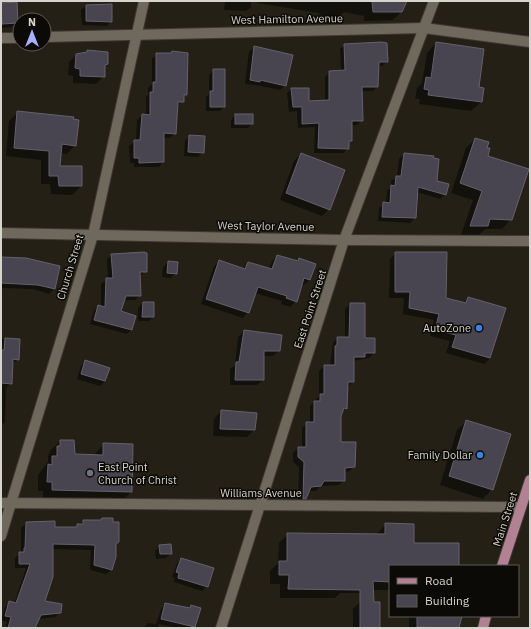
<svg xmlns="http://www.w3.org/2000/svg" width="531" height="629" font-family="'IBM Plex Sans',sans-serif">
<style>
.shadow{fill:#0007}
.building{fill:#484550;stroke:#64616d}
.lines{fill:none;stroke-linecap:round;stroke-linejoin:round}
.minor-casing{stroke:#3e3933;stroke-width:12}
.major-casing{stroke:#3e3933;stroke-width:12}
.minor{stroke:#6f695d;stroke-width:10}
.major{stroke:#b28294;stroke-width:10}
.shop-dot{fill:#3f7fe0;stroke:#0c0a06;stroke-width:1.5}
.worship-dot{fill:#6b7280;stroke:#0c0a06;stroke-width:1.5}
.labels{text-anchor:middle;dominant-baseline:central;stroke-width:3;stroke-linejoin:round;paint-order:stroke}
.street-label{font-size:11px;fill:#d7d3cd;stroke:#0c0a06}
.poi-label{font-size:11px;fill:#d7d3cd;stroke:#0c0a06;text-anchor:end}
</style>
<rect width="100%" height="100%" fill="#252016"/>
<g class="shadow">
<path d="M225 1H251V7L246 11 224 10Z"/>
<path d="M257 1H405V8L393 20 364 21V16L344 12 337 18 319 15V13L257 3Z"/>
<path d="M16 3 17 22 12 27 1 28V4Z"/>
<path d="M86 6 111 21 107 26 82 25 81 10Z"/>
<path d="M436 43 477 88 482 89 481 102 471 111 419 104 420 99H415L417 88 422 83 427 53Z"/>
<path d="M345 45 387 61 382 66H378L377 87 373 91H362V120L357 125H351V141L348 143V148L343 153H314L315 127 298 128 297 111 289 112 287 93 292 89 307 102 325 101V77L330 72 341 71 340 49Z"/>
<path d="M254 48 285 86 280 90 256 85 245 84 249 52Z"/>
<path d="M87 51 107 64 104 67V76L96 84 73 83V76L68 75 69 62 76 55 85 53Z"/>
<path d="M181 52 186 95 183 98V101L176 106 175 133 170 138H163V162L159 167H134V163H130L129 146 136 141 137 120 142 115 146 116V97L148 95V88L152 84V59L157 54Z"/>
<path d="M214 70 224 107 220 111H206V97L209 94V75Z"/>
<path d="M18 112 75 145 67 154 61 153 59 167H81V186L72 195 51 194 50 184H41V160L6 156 9 121Z"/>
<path d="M235 115 252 123 248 128H231V120Z"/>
<path d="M190 136 203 152 198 157 184 156 185 141Z"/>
<path d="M475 139 486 148V156L511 219 502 229H485L478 236 461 235 473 200 451 193 466 148Z"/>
<path d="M301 154 329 209 322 216 280 200 294 161Z"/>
<path d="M404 154 432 157 436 182 447 184 445 195 440 199 417 192 415 218 410 223 378 221 379 208 386 204 387 191 391 187V181L397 177 399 159Z"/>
<path d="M396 253 445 299 464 303 468 299 490 358 484 364 446 353 450 341 430 336 434 320 403 314 404 298H389L390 259Z"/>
<path d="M112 255 146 271 139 276 140 295 135 300H124L120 312 131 330 127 334 90 324 94 311 98 306 101 307V284L108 279 107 259Z"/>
<path d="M1 256 2 258 59 266 54 289 49 294 33 289 1 288Z"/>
<path d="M277 256 297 261 299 259 310 280 304 285 301 284 296 301 290 307 281 304 282 301 255 293 248 312 243 318 201 304 214 266 220 261 242 269 248 263 269 270 272 261Z"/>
<path d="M168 262 176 273 171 278 162 277 163 267Z"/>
<path d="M143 303 153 317 149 321H138V308Z"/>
<path d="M350 304H364V337L374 353 369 358 353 361V382L347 387 346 408 341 413 340 442 354 466 350 471 344 472V480L339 485 320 486 316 491H308L305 498 298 503 299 467 293 462V453L298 448H302V428L307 423H310V406L319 396V371L324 366H330L333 343 337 338H345V309Z"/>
<path d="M244 331 279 351 273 356H263V380L257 385H230V369L235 365 238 337Z"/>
<path d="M1 339 19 340 18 359 12 364 11 383 6 388 5 422 1 426Z"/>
<path d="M85 361 105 381 100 386 77 379 81 366Z"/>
<path d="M221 411 254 430 247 437 213 436 214 419Z"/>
<path d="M467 421 492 489 483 499 440 485 457 430Z"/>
<path d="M60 441 74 455H94L104 444 131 492 122 501 43 499V491H38V475L48 462V456L50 451Z"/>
<path d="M83 521 115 544 111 570 106 574 90 570 91 550 52 549 44 602 60 612 55 617 38 619 34 628H5L7 622 1 620 5 607 9 603 14 604 26 568H15V558L21 553V528L26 523 54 528H75Z"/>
<path d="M386 524 413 544 458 566H390V590H366L363 593H340L335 598H280V584H270V571L278 563 279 543 288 534 376 535Z"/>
<path d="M160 546 171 553 166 558 156 559 155 551Z"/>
<path d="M181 559 207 586 202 591 174 582 175 577H172L177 563Z"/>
<path d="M360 602 379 628H353V609Z"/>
<path d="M165 604 188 609 191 606 200 609 194 627 176 628 159 624 158 628H143L148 623 156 624 161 609Z"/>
<path d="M409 616H461L457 628H409Z"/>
</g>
<g class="building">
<path d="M372 1H407L402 12H373Z"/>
<path d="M17 2 18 23 2 24 1 3Z"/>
<path d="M112 4V22L86 21V5Z"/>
<path d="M381 42 387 43 388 62H379L378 87H362L363 121H352V141H349V149L318 148 319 123 302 124V107H293L291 88H309V101L329 100V71L345 70 344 44Z"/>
<path d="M436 42 484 49 479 87 484 88 482 102 428 95 429 90 424 89 426 77 431 78Z"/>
<path d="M254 46 293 55 286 86 260 80V82L250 80Z"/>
<path d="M87 50 108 52V64L105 65V77L80 76V69L75 68 76 54 87 52Z"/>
<path d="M172 51 188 53 187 95H184V102H178L176 134 164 133V162L139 163V158H134V140H140L142 114 150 115V92H153V82H156V53H171Z"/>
<path d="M213 69H225V107H210V91H213Z"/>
<path d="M17 111 74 117 73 119 79 120 76 146 62 144 60 166H82V186H59L58 176H49V151L14 148Z"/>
<rect x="235" y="114" width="18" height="10"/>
<path d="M189 135 205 136 204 153 188 152Z"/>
<path d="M475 138 489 142 487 148H490L488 156 529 169 512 220 490 219 488 226H470L482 191 460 183Z"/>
<path d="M301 153 345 170 330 210 286 193Z"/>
<path d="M404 153 434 156 433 158 439 159 437 181 449 184 446 195 418 187 416 218 382 217 383 202 390 203 391 185 395 186 396 176H401Z"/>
<path d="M144 252 147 253V272H140L141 296H126L121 311 136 316 132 330 94 320 98 305 105 307 106 278H113L111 254Z"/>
<path d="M395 252H447L446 298 466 303 468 297 506 308 490 358 452 347 456 335 435 330 439 314 409 308 410 292H395Z"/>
<path d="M277 255 298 261 299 258 316 264 310 280 304 278 297 302 286 298 287 296 258 287 249 313 206 299 219 260 245 269 248 262 272 269Z"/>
<path d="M1 257 26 258 60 266 55 289 38 285 1 283Z"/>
<path d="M168 261 178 262 177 274 167 273Z"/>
<path d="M143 302H154V317H142Z"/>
<path d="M350 303H365V337L366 338H375V353H365V357H354V382H348L347 409 344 408 341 416V442H356L355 467 345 468V481H324L321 486 311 487 306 499H303L304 462 298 457V447H306V422H314V401H320V394H324V365H335V346L337 345V337H349Z"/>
<path d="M244 330 282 335 280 351H264V380H235L236 362H239Z"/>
<path d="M5 338 20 339 19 360 13 359 12 384 1 383V350H4Z"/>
<path d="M85 360 110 368 105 381 81 374Z"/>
<path d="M221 410 257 413 255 430 220 429Z"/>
<path d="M466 420 511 434 493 490 449 476Z"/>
<path d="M60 440H74L75 454 103 455V443L133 444 132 492 52 490V482H47L48 464 52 465V456H57V446H60Z"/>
<path d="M102 518H113V522H119V542L116 544V557L112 570 94 565 95 545 53 544V577L45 601 62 604 61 613 41 615 35 628H8L11 617 5 616 9 601 16 603 30 564H19V552H24V548H25L26 522 55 521V527H77V524H83V520H101Z"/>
<path d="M385 523 414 524V543H459V566H390V582L373 581 374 602H380V628H360V590L288 589 289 575H279V561H287V533L385 534Z"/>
<path d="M171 544 172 554H160L159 545Z"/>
<path d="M181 558 214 568 208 587 178 578 179 573 176 572Z"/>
<path d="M165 603 190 608 191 605 201 608 195 627 161 619Z"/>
<path d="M417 616H462L459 628 417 627Z"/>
</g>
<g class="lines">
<defs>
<g id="minor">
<path d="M44 37 424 28 530 42"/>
<path d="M1 38H20"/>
<path d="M1 233 344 240 530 241"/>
<path d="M1 503 521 507"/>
<path d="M1 536 93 235 144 1"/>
<path d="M221 628 344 240 434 1"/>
</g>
<g id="major">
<path d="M502 566 530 480"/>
<path d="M483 628 486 616"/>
</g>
</defs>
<use href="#minor" class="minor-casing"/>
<use href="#major" class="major-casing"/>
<use href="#minor" class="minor"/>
<use href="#major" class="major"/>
</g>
<g class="shop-dot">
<circle cx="479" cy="328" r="4"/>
<circle cx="480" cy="455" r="4"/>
</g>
<circle class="worship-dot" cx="90" cy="473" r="4"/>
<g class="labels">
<g class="street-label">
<text transform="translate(287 19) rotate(-1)">West Hamilton Avenue</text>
<text transform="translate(266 226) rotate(1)">West Taylor Avenue</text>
<text transform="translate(70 267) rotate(-73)">Church Street</text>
<text transform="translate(310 309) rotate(-72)">East Point Street</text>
<text x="261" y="493">Williams Avenue</text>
<text transform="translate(505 519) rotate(-72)">Main Street</text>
</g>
<g class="poi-label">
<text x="471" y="328">AutoZone</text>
<text x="472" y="455">Family Dollar</text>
<text x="98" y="467" text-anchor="start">East Point<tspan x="98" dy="13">Church of Christ</tspan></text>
</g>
</g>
<rect width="531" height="629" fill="none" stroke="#d7d3cd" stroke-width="4"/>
<rect x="389" y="565" width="130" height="52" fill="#0c0a06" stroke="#5d5a56"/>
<rect x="397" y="578" width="20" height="6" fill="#b28294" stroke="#5d5a56"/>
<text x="425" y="585" font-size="12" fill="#d7d3cd">Road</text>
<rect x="397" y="595" width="20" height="12" fill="#484550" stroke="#5d5a56"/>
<text x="425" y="605" font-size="12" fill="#d7d3cd">Building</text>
<g transform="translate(32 32)"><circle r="19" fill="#0c0a06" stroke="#5d5a56"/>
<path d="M0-3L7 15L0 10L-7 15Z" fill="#aaaffb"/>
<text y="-6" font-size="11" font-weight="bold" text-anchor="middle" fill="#d7d3cd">N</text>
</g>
</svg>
